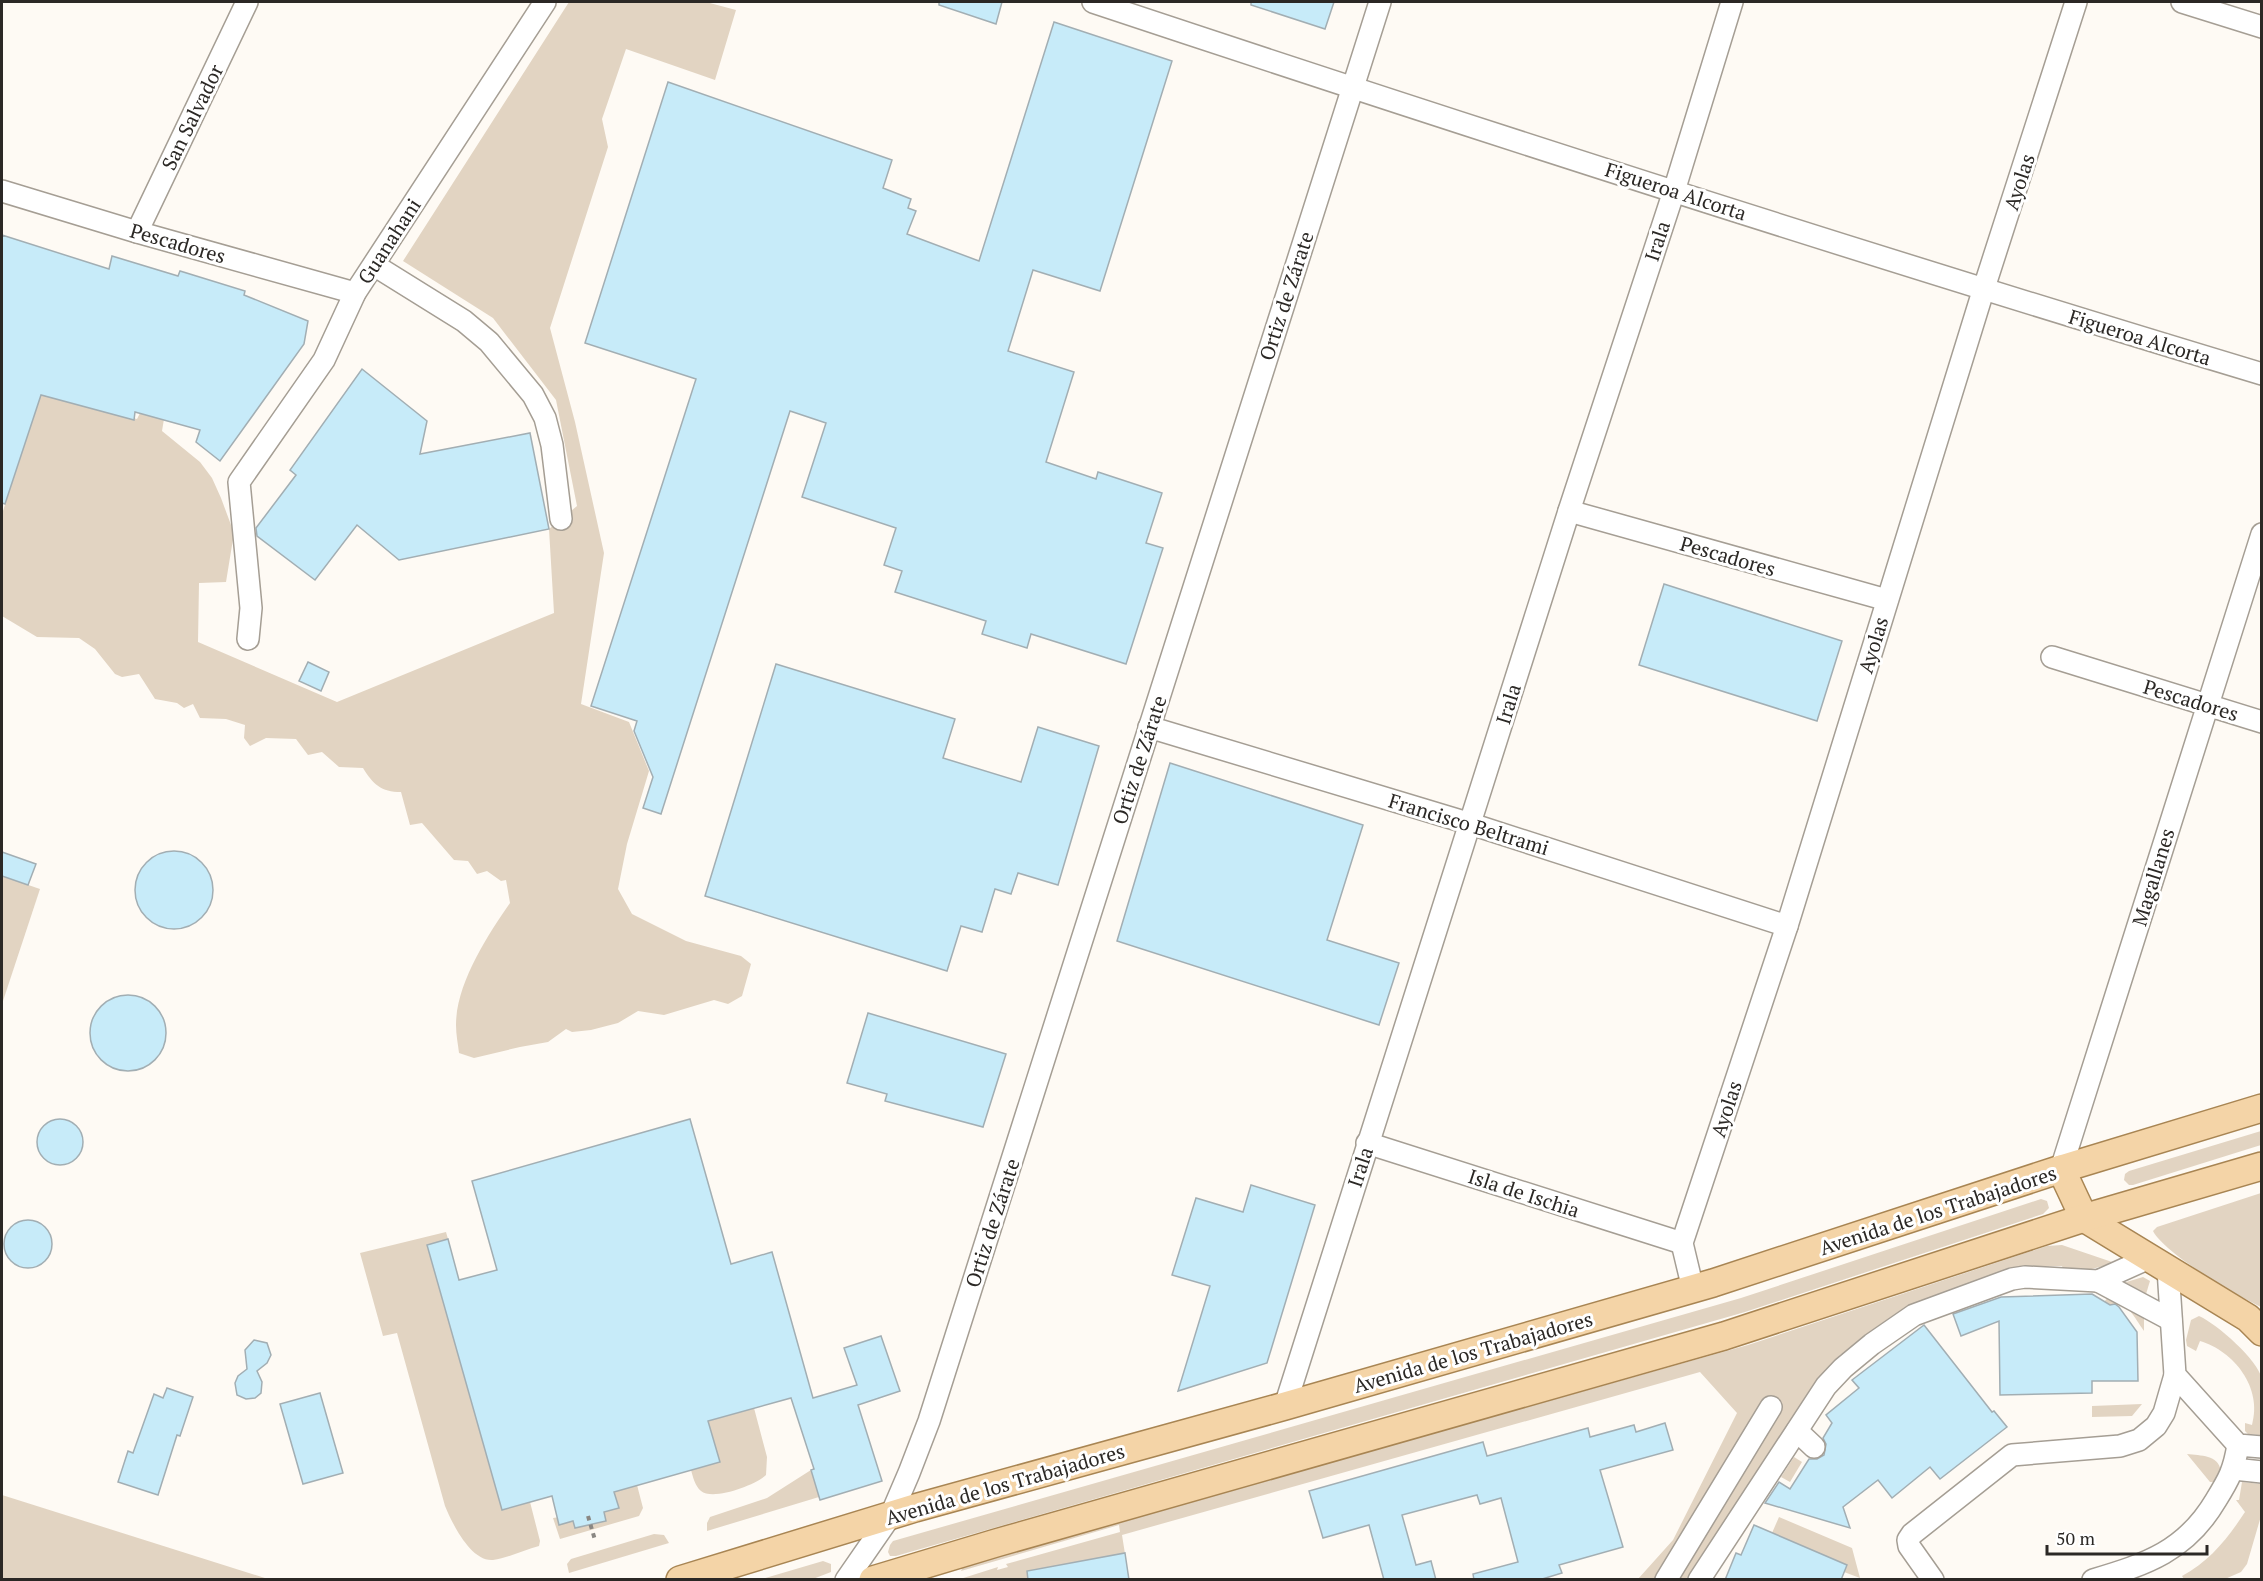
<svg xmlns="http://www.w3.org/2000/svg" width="2263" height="1581" font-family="'PT Serif',serif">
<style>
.green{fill:#e2d4c2}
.building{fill:#c7ebf9;stroke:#a2aeb3;stroke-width:1.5}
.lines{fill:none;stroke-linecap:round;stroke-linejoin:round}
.minor-casing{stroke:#a59e94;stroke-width:24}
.major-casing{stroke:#a88553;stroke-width:30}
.path{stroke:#8a8783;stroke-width:4;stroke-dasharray:4.5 4.5;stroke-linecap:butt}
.minor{stroke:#fff;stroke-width:21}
.major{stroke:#f4d4a7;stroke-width:27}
.labels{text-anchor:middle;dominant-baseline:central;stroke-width:6;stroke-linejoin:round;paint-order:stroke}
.street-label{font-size:20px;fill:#2b2825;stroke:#fff}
</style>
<rect width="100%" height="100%" fill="#fefaf4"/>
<g class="green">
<path d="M569 2H706L736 10 715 80 626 49 602 119 608 147 550 328 575 422 604 553 581 704 629 722 649 771 627 844 618 889 632 914 686 941 741 956 751 964 742 996 728 1004 714 1000 664 1015 638 1011 618 1023 591 1030 572 1032 566 1029 548 1042 520 1047 474 1058 459 1053C458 1044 456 1035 456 1025 456 984 487 936 510 903L506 880 501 881 487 871 477 874 468 861 454 860 422 823 410 825 401 792C381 792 373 784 363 768L339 767 322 752 308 755 296 739 266 738 250 746 244 738 245 725 226 719 200 718 193 704 184 708 177 703 155 699 139 674 122 677 115 674 95 649 79 638 37 637 2 616V514L41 394 137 419 140 413 164 419 162 431 200 462 212 478 221 498 234 533 226 582 199 583 198 642 337 702 554 613 549 529 577 506 556 400 493 318 403 261Z"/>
<path d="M2 876 40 889 2 1004Z"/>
<path d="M2261 1131V1145L2133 1185H2129L2124 1180 2125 1174 2129 1171Z"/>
<path d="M2261 1193V1307C2236 1295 2165 1254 2153 1231L2157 1227Z"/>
<path d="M2041 1199 2047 1201 2049 1208 2043 1214 1745 1312 896 1556H890L888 1552 890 1545 893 1541 1741 1298Z"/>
<path d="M446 1232 448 1239 427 1245 502 1510 530 1502 540 1541 539 1546C524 1550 508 1558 493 1560 471 1562 452 1523 445 1506L397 1333 383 1336 360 1253Z"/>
<path d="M2062 1245 2115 1263 2080 1272 2065 1273 2062 1266 2017 1267 1909 1305 1840 1355 1817 1380 1686 1579H1638L1673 1540 1737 1413 1700 1372 1122 1535 1129 1579 957 1580 998 1567 997 1570 1008 1567 1006 1564 1120 1532 1119 1525 961 1571 963 1566 1119 1521 1748 1345 2047 1246Z"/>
<path d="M2143 1277 2150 1281 2146 1294 2120 1284Z"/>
<path d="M2110 1295 2144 1313V1331C2131 1313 2129 1301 2105 1306L2104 1302Z"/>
<path d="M2199 1316C2217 1324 2258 1360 2262 1379 2263 1396 2262 1417 2261 1435L2248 1434 2245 1431V1423L2252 1425C2263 1388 2234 1351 2200 1341L2196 1351 2187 1346 2186 1340 2191 1320Z"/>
<path d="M2142 1404 2132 1416 2092 1417V1406Z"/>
<path d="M754 1408 767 1457 766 1475C756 1485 713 1501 701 1491 695 1486 693 1477 691 1470L719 1462 708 1421Z"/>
<path d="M2187 1454C2201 1456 2218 1454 2221 1471L2214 1482H2210Z"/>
<path d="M1794 1457 1802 1462 1790 1482 1781 1477Z"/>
<path d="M811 1470 819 1497 707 1531V1523L710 1517 767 1498Z"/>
<path d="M2242 1482 2261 1484V1516L2247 1564 2241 1572 2225 1579H2184L2182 1576C2210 1561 2228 1538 2245 1512L2236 1500H2239Z"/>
<path d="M637 1485 643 1508 639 1516 560 1539 553 1518 619 1508 614 1492Z"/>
<path d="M2 1495 268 1579H2Z"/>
<path d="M1779 1517 1852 1548 1860 1578 1844 1572 1847 1565 1772 1533Z"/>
<path d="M654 1534 664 1535 669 1543 569 1573 567 1564 571 1559Z"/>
<path d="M823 1561 831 1564V1572L813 1579H762Z"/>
</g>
<g class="building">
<path d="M939 2H1002L996 24 939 5Z"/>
<path d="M1251 2H1334L1325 29 1251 5Z"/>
<path d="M1054 22 1172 61 1100 291 1033 270 1008 351 1074 372 1046 462 1096 479 1098 472 1162 493 1146 543 1163 548 1126 664 1031 634 1027 648 982 634 986 621 895 592 902 571 884 565 896 528 802 497 826 423 790 411 661 814 643 808 653 777 634 731 637 721 591 706 696 379 585 343 668 82 892 160 883 188 911 199 908 208 916 211 907 234 979 261Z"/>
<path d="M2 235 109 269 112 256 178 276 180 271 245 291 244 295 308 321 304 344 220 461 196 442 200 430 135 412 134 420 41 395 5 504 2 503Z"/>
<path d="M362 369 427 421 420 454 530 433 549 529 399 560 357 525 315 580 257 536 256 528 296 475 290 470Z"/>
<path d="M1664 584 1842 641 1817 721 1639 665Z"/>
<path d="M308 662 329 672 321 691 299 681Z"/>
<path d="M776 664 955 719 943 758 1021 782 1038 727 1099 746 1058 885 1018 873 1011 894 995 889 982 932 961 926 947 971 705 896Z"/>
<path d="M1170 763 1363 825 1327 940 1399 963 1379 1025 1117 941Z"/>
<circle cx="174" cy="890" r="39"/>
<path d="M2 852 36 864 28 885 2 876Z"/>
<circle cx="128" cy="1033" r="38"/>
<path d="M868 1013 1006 1054 983 1127 885 1101 887 1094 847 1083Z"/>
<path d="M690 1119 731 1264 772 1252 813 1398 857 1385 844 1348 881 1336 900 1391 858 1405 882 1481 820 1500 811 1470 814 1469 791 1398 708 1421 720 1462 614 1492 619 1508 604 1512 606 1521 575 1528 573 1521 559 1525 552 1496 502 1510 427 1245 448 1239 459 1280 497 1270 472 1181Z"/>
<circle cx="60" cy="1142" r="23"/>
<path d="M1251 1185 1315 1205 1267 1363 1178 1391 1210 1286 1172 1275 1196 1198 1243 1212Z"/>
<circle cx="28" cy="1244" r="24"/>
<path d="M2092 1294 2110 1305 2115 1304 2119 1307 2137 1332 2138 1381H2092V1393L2000 1395 1999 1321 1961 1336 1953 1314 2001 1297Z"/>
<path d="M1924 1325 1992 1412 1994 1411 2007 1427 1940 1479 1930 1467 1892 1498 1878 1480 1843 1507 1850 1528 1765 1503 1779 1482 1790 1489 1809 1459H1817L1824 1455 1826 1444 1823 1438 1832 1423 1826 1415 1859 1388 1852 1380Z"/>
<path d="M254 1340 267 1343 271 1355 267 1363 257 1371 262 1382 261 1393 255 1398 246 1399 237 1395 235 1383 238 1376 247 1369 245 1350Z"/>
<path d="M167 1388 193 1397 180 1436 177 1435 158 1495 118 1482 128 1451 133 1453 154 1394 163 1398Z"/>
<path d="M320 1393 343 1473 303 1484 280 1404Z"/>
<path d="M1665 1423 1673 1450 1600 1470 1623 1547 1559 1565 1562 1573 1539 1580H1474L1473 1574 1518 1562 1501 1498 1480 1504 1477 1495 1402 1515 1416 1565 1431 1561 1436 1580H1384L1369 1525 1323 1538 1309 1491 1483 1442 1487 1456 1588 1428 1590 1437 1634 1425 1636 1432Z"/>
<path d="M1754 1525 1847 1565 1841 1580H1725L1736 1553 1741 1555Z"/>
<path d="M1125 1553 1129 1580H1028L1027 1571Z"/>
</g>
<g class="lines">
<defs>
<g id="minor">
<path d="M1093 2C1481 131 1870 256 2262 374"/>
<path d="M2182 2 2262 27"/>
<path d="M2 191 137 232 355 293"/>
<path d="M137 232 247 2"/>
<path d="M374 265 464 321 489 342 533 395 545 418 552 445 561 519"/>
<path d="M1569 511 1887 600"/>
<path d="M248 639 251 608 239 482 324 360 355 293 545 2"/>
<path d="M2052 657 2262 722"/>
<path d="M1149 727 1471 824 1787 926"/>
<path d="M1367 1143 1682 1243"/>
<path d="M2061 1169 2262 534"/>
<path d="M2168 1269 2175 1375 2238 1445 2262 1447"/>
<path d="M2098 1281 2171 1320"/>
<path d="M1693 1289 1682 1243 1787 926 1984 288 2076 2"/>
<path d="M1285 1406 1569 511 1674 191 1732 2"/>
<path d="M1797 1431 1814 1447"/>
<path d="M2234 1469 2262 1472"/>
<path d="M846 1580 891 1515 909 1473 929 1421 1380 2"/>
<path d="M1666 1580 1771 1407"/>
<path d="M1699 1580 1826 1386 1843 1368 1872 1344 1914 1315 2012 1279 2025 1277 2098 1281 2149 1258"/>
<path d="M1933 1580 1909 1546 1908 1540 1912 1534 2012 1455 2120 1446 2139 1440 2156 1426 2164 1413 2175 1375"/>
<path d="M2093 1580C2147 1564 2186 1551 2216 1500 2229 1479 2234 1470 2238 1445"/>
</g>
<g id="major">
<path d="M2061 1169 2084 1218"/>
<path d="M2084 1218 2248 1318 2262 1332"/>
<path d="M680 1580 915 1508 1285 1406 1713 1283 2061 1169 2262 1108"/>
<path d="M873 1580 996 1543 1724 1336 2084 1218 2262 1166"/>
</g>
</defs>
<use href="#minor" class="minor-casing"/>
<use href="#major" class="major-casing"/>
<path class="path" d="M588 1516 595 1540"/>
<use href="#minor" class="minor"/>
<use href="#major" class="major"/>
</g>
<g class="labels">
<g class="street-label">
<text transform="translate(192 117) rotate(-64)">San Salvador</text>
<text transform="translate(2019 182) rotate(-72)">Ayolas</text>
<text transform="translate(1676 191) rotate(18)">Figueroa Alcorta</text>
<text transform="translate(389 241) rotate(-57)">Guanahani</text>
<text transform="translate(1657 241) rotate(-72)">Irala</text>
<text transform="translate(178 243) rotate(16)">Pescadores</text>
<text transform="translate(1286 296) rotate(-72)">Ortiz de Zárate</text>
<text transform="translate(2140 337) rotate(17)">Figueroa Alcorta</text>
<text transform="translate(1728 556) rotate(16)">Pescadores</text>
<text transform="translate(1873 645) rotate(-73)">Ayolas</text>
<text transform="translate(2191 700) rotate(17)">Pescadores</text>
<text transform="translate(1508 704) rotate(-73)">Irala</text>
<text transform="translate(1139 760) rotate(-72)">Ortiz de Zárate</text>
<text transform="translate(1469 824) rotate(17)">Francisco Beltrami</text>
<text transform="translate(2153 877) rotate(-73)">Magallanes</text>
<text transform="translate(1726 1109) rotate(-72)">Ayolas</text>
<text transform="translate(1360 1167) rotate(-72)">Irala</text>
<text transform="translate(1524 1193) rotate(18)">Isla de Ischia</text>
<text transform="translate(1938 1210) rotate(-18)">Avenida de los Trabajadores</text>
<text transform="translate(992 1223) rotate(-72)">Ortiz de Zárate</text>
<text transform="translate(1473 1352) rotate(-16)">Avenida de los Trabajadores</text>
<text transform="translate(1005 1484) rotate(-16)">Avenida de los Trabajadores</text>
</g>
</g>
<rect width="2263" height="1581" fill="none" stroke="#2b2825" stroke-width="6"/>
<path d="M2047 1545v9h160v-9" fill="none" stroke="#2b2825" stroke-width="3"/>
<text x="2056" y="1545" font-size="18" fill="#2b2825" stroke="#ffffff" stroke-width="4.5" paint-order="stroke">50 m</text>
</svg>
